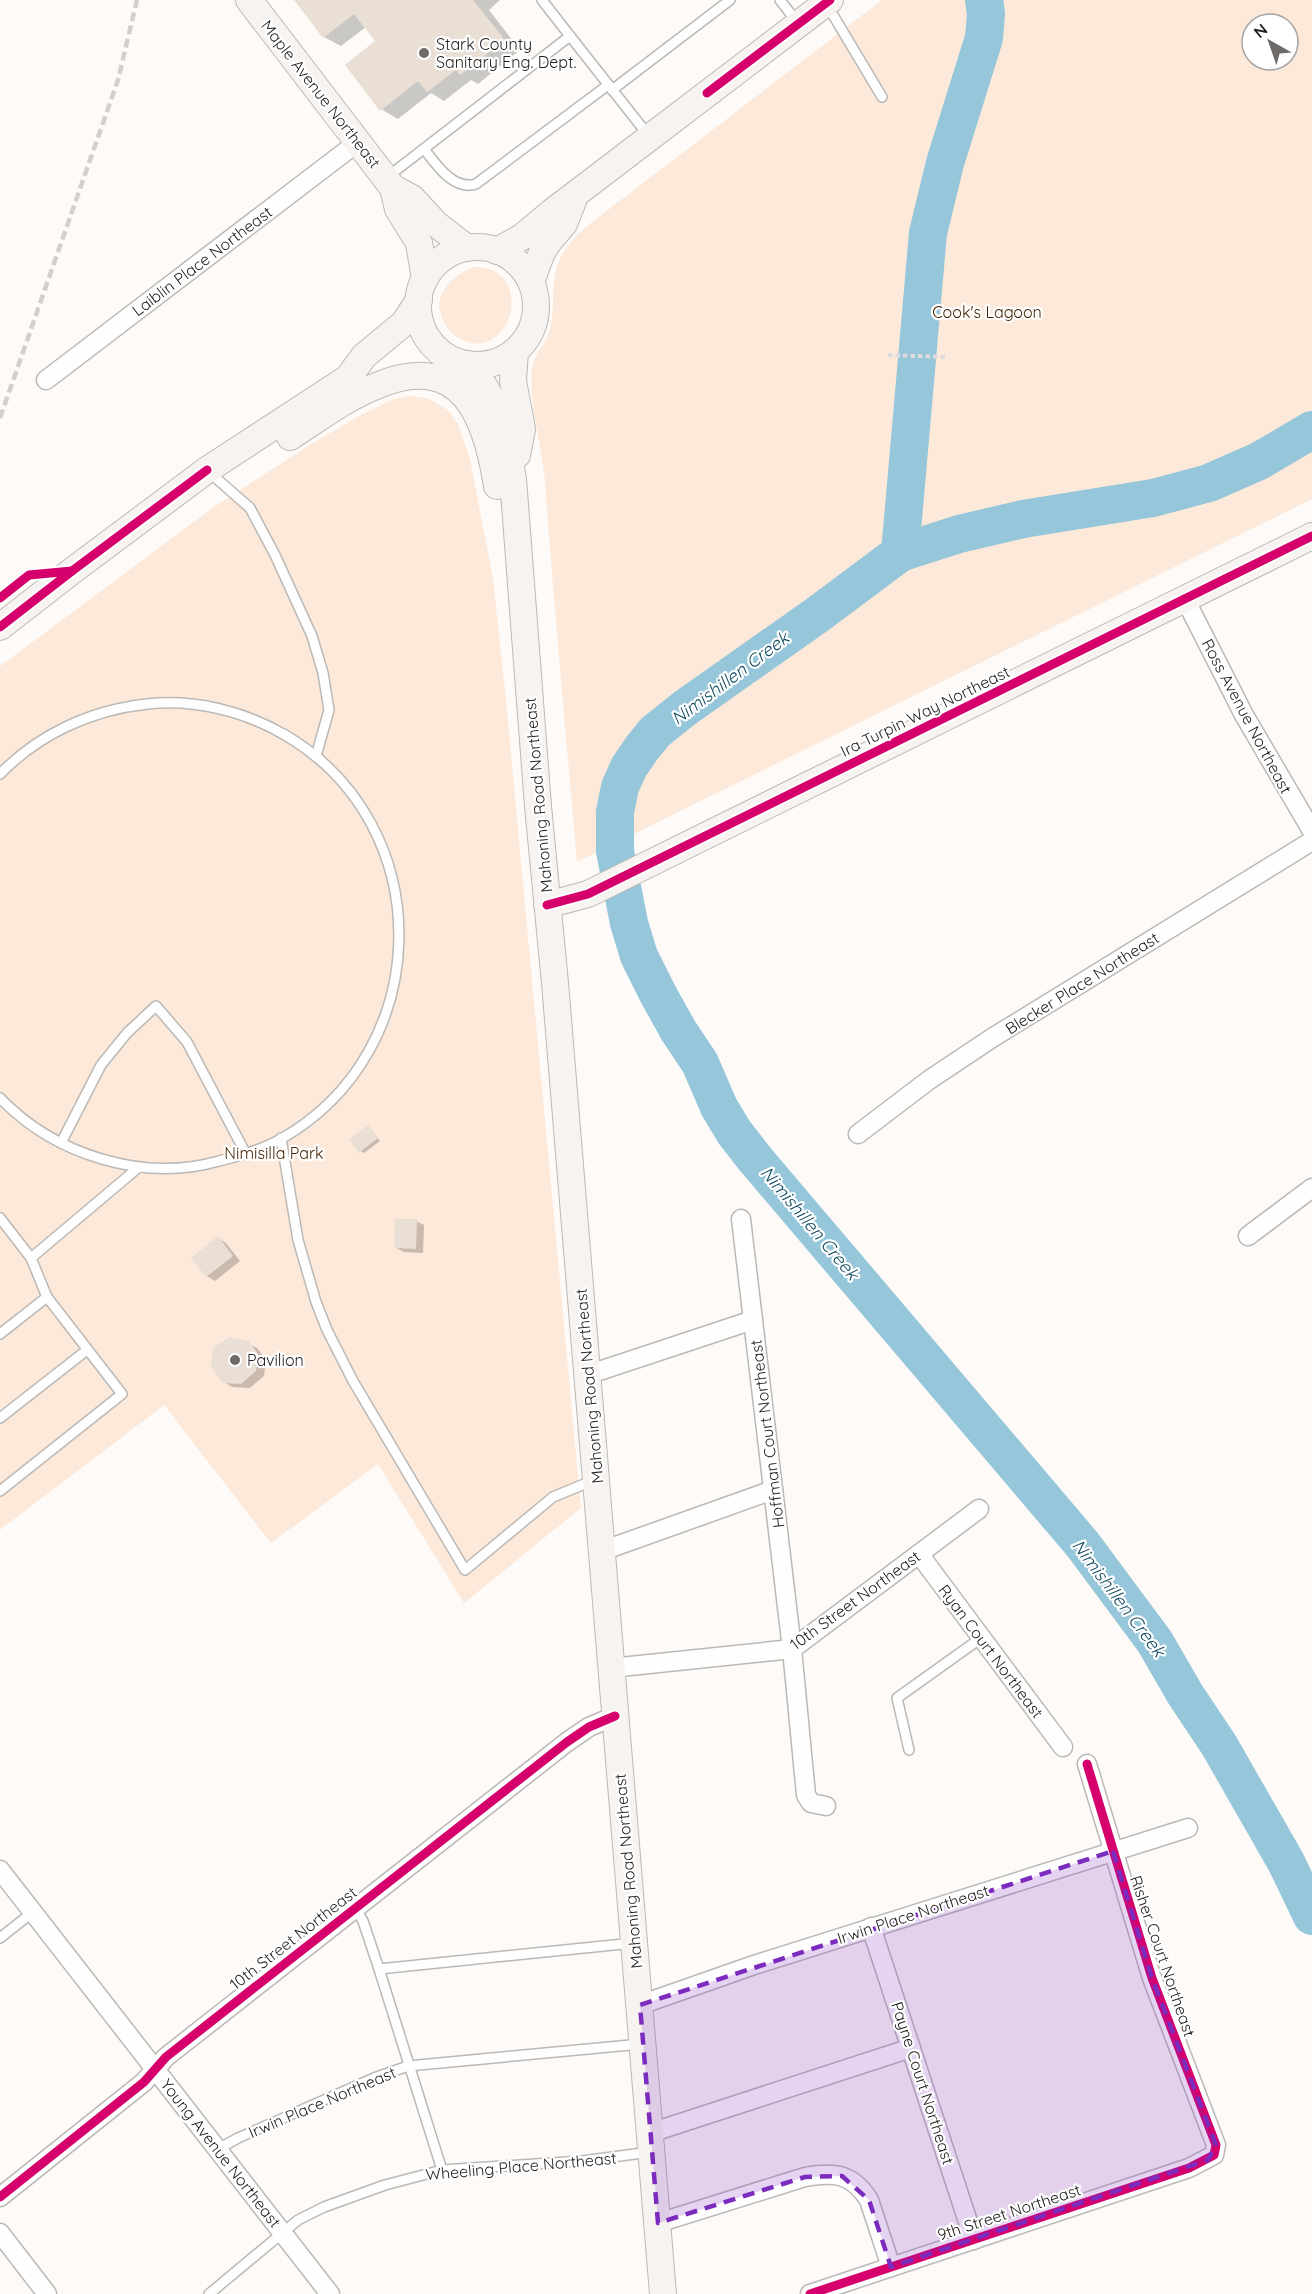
<svg xmlns="http://www.w3.org/2000/svg" width="1312" height="2294" font-family="Quicksand,sans-serif">
<style>
.green{fill:#fde9da;fill-rule:evenodd}
.shadow{fill:#0003}
.lines{fill:none;stroke-linecap:round;stroke-linejoin:round}
.river{stroke:#95c6da;stroke-width:38}
.building{fill:#eadfd5}
.lane-casing{stroke:#bbb9b6;stroke-width:12}
.street-casing{stroke:#bbb9b6;stroke-width:21}
.secondary-casing{stroke:#bbb9b6;stroke-width:28}
.path{stroke:#dddbdb;stroke-width:4;stroke-dasharray:4.5 3;stroke-linecap:butt}
.lane{stroke:#fffefe;stroke-width:9}
.street{stroke:#fffefe;stroke-width:18}
.secondary{stroke:#f7f3f1;stroke-width:26}
.rail{stroke:#d1d0cf;stroke-width:4.5;stroke-dasharray:9 4.5;stroke-linecap:butt}
.cycleway-casing{stroke:#fff;stroke-width:13}
.cycleway{stroke:#d6006c;stroke-width:9}
.marked{fill:#7b2cbf;fill-opacity:0.2;stroke:#7b2cbf;stroke-width:4.5;stroke-dasharray:12 8;stroke-linejoin:round}
.poi-dot{fill:#6d6a67;stroke:#fff;stroke-width:2}
.labels{text-anchor:middle;dominant-baseline:central;stroke-width:4.5;stroke-linejoin:round;paint-order:stroke}
.poi-label{font-size:16px;fill:#201c1a;stroke:#fff;text-anchor:start}
.street-label{font-size:16px;fill:#201c1a;stroke:#fff}
.park-label{font-size:16px;fill:#472504;stroke:#fff}
.water-label{font-size:18px;font-style:italic;fill:#124c62;stroke:#fff}
</style>
<rect width="100%" height="100%" fill="#fdfaf7"/>
<g class="green">
<path d="M882 0H1312V499L577 862C566 735 554 608 545 481 542 446 528 402 532 369 533 355 545 345 549 332 553 320 553 308 553 296 554 262 562 248 587 226ZM1252 24H1288V60H1252Z"/>
<path d="M473 267C540 266 510 370 457 337 449 332 444 324 441 315 433 292 454 276 473 267Z"/>
<path d="M411 396 427 398 448 410 458 424 470 459 493 579 506 700 581 1508 464 1603 378 1464 271 1543 164 1405 0 1530V666L214 507 316 441 363 414 393 399Z"/>
</g>
<g class="shadow">
<path d="M295 0H500L489 10 520 50 478 84 471 80 444 101 431 93 398 119 381 109 377 41 366 27 341 46 324 37Z"/>
<path d="M368 1126 380 1141 364 1153 360 1151Z"/>
<path d="M416 1221 424 1225 423 1253 404 1252 396 1248Z"/>
<path d="M218 1238 226 1243 240 1261 215 1281 207 1276Z"/>
<path d="M248 1343 257 1348 266 1360 264 1376 250 1388 232 1387 224 1382Z"/>
</g>
<g class="lines">
<g class="river">
<path d="M1312 430 1259 461 1209 483 1153 498 1023 519 959 534 900 553 817 615 685 708 655 732 642 748 629 767 620 787 615 812V851L629 923 639 956 658 994 678 1030 700 1063 719 1107 734 1132 755 1159 1083 1545 1155 1642 1185 1694 1219 1745 1286 1862 1312 1916"/>
<path d="M900 553 928 233 945 163 984 38 986 14 984 0"/>
</g>
</g>
<g class="building">
<path d="M294 0H473L505 40 460 75 456 70 427 92 418 81 380 111 345 65 375 41 354 14 323 38Z"/>
<path d="M368 1125 378 1138 359 1153 349 1140Z"/>
<path d="M395 1219H417L416 1249 394 1248Z"/>
<path d="M218 1236 233 1256 206 1277 191 1258Z"/>
<path d="M229 1337 249 1341 258 1354 256 1371 241 1384 223 1383 211 1367 213 1348Z"/>
</g>
<g class="lines">
<defs>
<g id="lane">
<path d="M542 0 570 36"/>
<path d="M780 0 797 22"/>
<path d="M827 5 882 97"/>
<path d="M612 90 730 0"/>
<path d="M424 149C436 164 453 191 476 184L608 85"/>
<path d="M386 178 570 36 648 135"/>
<path d="M209 472 250 508 275 555 312 636 323 673 329 710 316 756"/>
<path d="M0 774C39 734 91 710 147 704 195 699 244 711 285 735 439 825 436 1051 281 1139 262 1150 240 1156 219 1161 142 1183 54 1154 0 1098"/>
<path d="M281 1138 298 1240 316 1302 327 1330 353 1381 465 1570 553 1497 594 1480"/>
<path d="M61 1143 101 1065 127 1033 156 1006 187 1042 246 1154"/>
<path d="M0 1218 31 1258 47 1297 122 1394 0 1491"/>
<path d="M31 1258 139 1167"/>
<path d="M0 1334 47 1297"/>
<path d="M0 1418 87 1350"/>
<path d="M909 1750 897 1698 981 1638"/>
<path d="M355 1908 363 1921 379 1969 442 2170"/>
<path d="M0 1938 33 1912"/>
<path d="M379 1969 633 1943"/>
<path d="M218 2149 238 2138 374 2078 408 2066 641 2044"/>
<path d="M209 2294 298 2220 324 2207 385 2185 442 2170 582 2161 650 2152"/>
</g>
<g id="street">
<path d="M46 380 358 142"/>
<path d="M1185 599 1244 715 1312 831"/>
<path d="M858 1134 929 1080 992 1038 1312 841"/>
<path d="M741 1219 792 1649 806 1795 811 1803 826 1806"/>
<path d="M1248 1236 1312 1188"/>
<path d="M587 1375 753 1320"/>
<path d="M602 1551 773 1490"/>
<path d="M919 1554 1063 1747"/>
<path d="M611 1668 792 1649 979 1509"/>
<path d="M0 1870 330 2294"/>
<path d="M871 1927 974 2240"/>
<path d="M640 2005 754 1965 1188 1828"/>
<path d="M650 2133 911 2048"/>
<path d="M0 2197 144 2082 166 2057 567 1742 589 1727 615 1716"/>
<path d="M658 2223 805 2177C834 2172 852 2173 869 2200L891 2267"/>
<path d="M0 2233 47 2294"/>
<path d="M810 2294 1189 2168 1214 2155 1216 2145 1152 1978 1087 1764"/>
</g>
<g id="secondary">
<path d="M249 0 393 188 398 209 419 243 425 279"/>
<path d="M393 188 412 198 436 224 467 248"/>
<circle cx="477" cy="306" r="59"/>
<path d="M497 251 522 237 552 212 830 0"/>
<path d="M531 282 542 252 550 240 564 224 573 201"/>
<path d="M515 351 513 381 522 429 517 455"/>
<path d="M468 364C500 401 505 432 513 479L538 806 555 983 663 2294"/>
<path d="M290 437C318 419 346 398 376 386 462 350 486 416 497 486"/>
<path d="M0 627 72 571 207 470 348 378 364 356 404 323 419 300"/>
<path d="M547 905 588 894 1312 536"/>
</g>
</defs>
<use href="#lane" class="lane-casing"/>
<use href="#street" class="street-casing"/>
<use href="#secondary" class="secondary-casing"/>
<path class="path" d="M888 355 945 357"/>
<use href="#lane" class="lane"/>
<use href="#street" class="street"/>
<use href="#secondary" class="secondary"/>
<path class="rail" d="M0 418 118 80 137 0"/>
<defs>
<g id="cycleway">
<path d="M707 93 830 0"/>
<path d="M0 598 29 575 72 571"/>
<path d="M0 627 72 571 207 470"/>
<path d="M547 905 588 894 1312 536"/>
<path d="M0 2197 144 2082 166 2057 567 1742 589 1727 615 1716"/>
<path d="M810 2294 1189 2168 1214 2155 1216 2145 1152 1978 1087 1764"/>
</g>
</defs>
<use href="#cycleway" class="cycleway-casing"/>
<use href="#cycleway" class="cycleway"/>
</g>
<path class="marked" d="M1113 1851 1152 1978 1216 2145 1208 2160 891 2267 869 2200 842 2176 805 2177 658 2223 640 2005Z"/>
<g class="poi-dot">
<circle cx="424" cy="53" r="6"/>
<circle cx="235" cy="1360" r="6"/>
</g>
<g class="labels">
<g class="poi-label">
<text x="436" y="44">Stark County<tspan x="436" dy="18">Sanitary Eng. Dept.</tspan></text>
<text x="247" y="1360">Pavilion</text>
</g>
<g class="street-label">
<text transform="translate(321 94) rotate(52)">Maple Avenue Northeast</text>
<text transform="translate(202 261) rotate(-37)">Laiblin Place Northeast</text>
<text transform="translate(925 711) rotate(-26)">Ira Turpin Way Northeast</text>
<text transform="translate(1247 716) rotate(62)">Ross Avenue Northeast</text>
<text transform="translate(538 795) rotate(-95)">Mahoning Road Northeast</text>
<text transform="translate(1082 983) rotate(-32)">Blecker Place Northeast</text>
<text transform="translate(589 1386) rotate(-95)">Mahoning Road Northeast</text>
<text transform="translate(767 1434) rotate(-97)">Hoffman Court Northeast</text>
<text transform="translate(855 1600) rotate(-36)">10th Street Northeast</text>
<text transform="translate(991 1651) rotate(53)">Ryan Court Northeast</text>
<text transform="translate(628 1871) rotate(-95)">Mahoning Road Northeast</text>
<text transform="translate(913 1914) rotate(-18)">Irwin Place Northeast</text>
<text transform="translate(293 1938) rotate(-38)">10th Street Northeast</text>
<text transform="translate(1163 1956) rotate(71)">Risher Court Northeast</text>
<text transform="translate(923 2083) rotate(72)">Payne Court Northeast</text>
<text transform="translate(322 2102) rotate(-23)">Irwin Place Northeast</text>
<text transform="translate(221 2153) rotate(52)">Young Avenue Northeast</text>
<text transform="translate(521 2166) rotate(-5)">Wheeling Place Northeast</text>
<text transform="translate(1009 2212) rotate(-18)">9th Street Northeast</text>
</g>
<g class="park-label">
<text x="987" y="312">Cook's Lagoon</text>
<text x="274" y="1153">Nimisilla Park</text>
</g>
<g class="water-label">
<text transform="translate(730 678) rotate(-37)">Nimishillen Creek</text>
<text transform="translate(810 1223) rotate(50)">Nimishillen Creek</text>
<text transform="translate(1119 1598) rotate(53)">Nimishillen Creek</text>
</g>
</g>
<g transform="translate(1270 42) rotate(320)"><circle r="28" fill="#ffffff" stroke="#a6a4a3" stroke-width="1.5"/>
<path d="M0-4.5L10 22L0 15L-10 22Z" fill="#6d6a67"/>
<text y="-9" font-size="16" font-weight="bold" text-anchor="middle" fill="#201c1a">N</text>
</g>
</svg>
